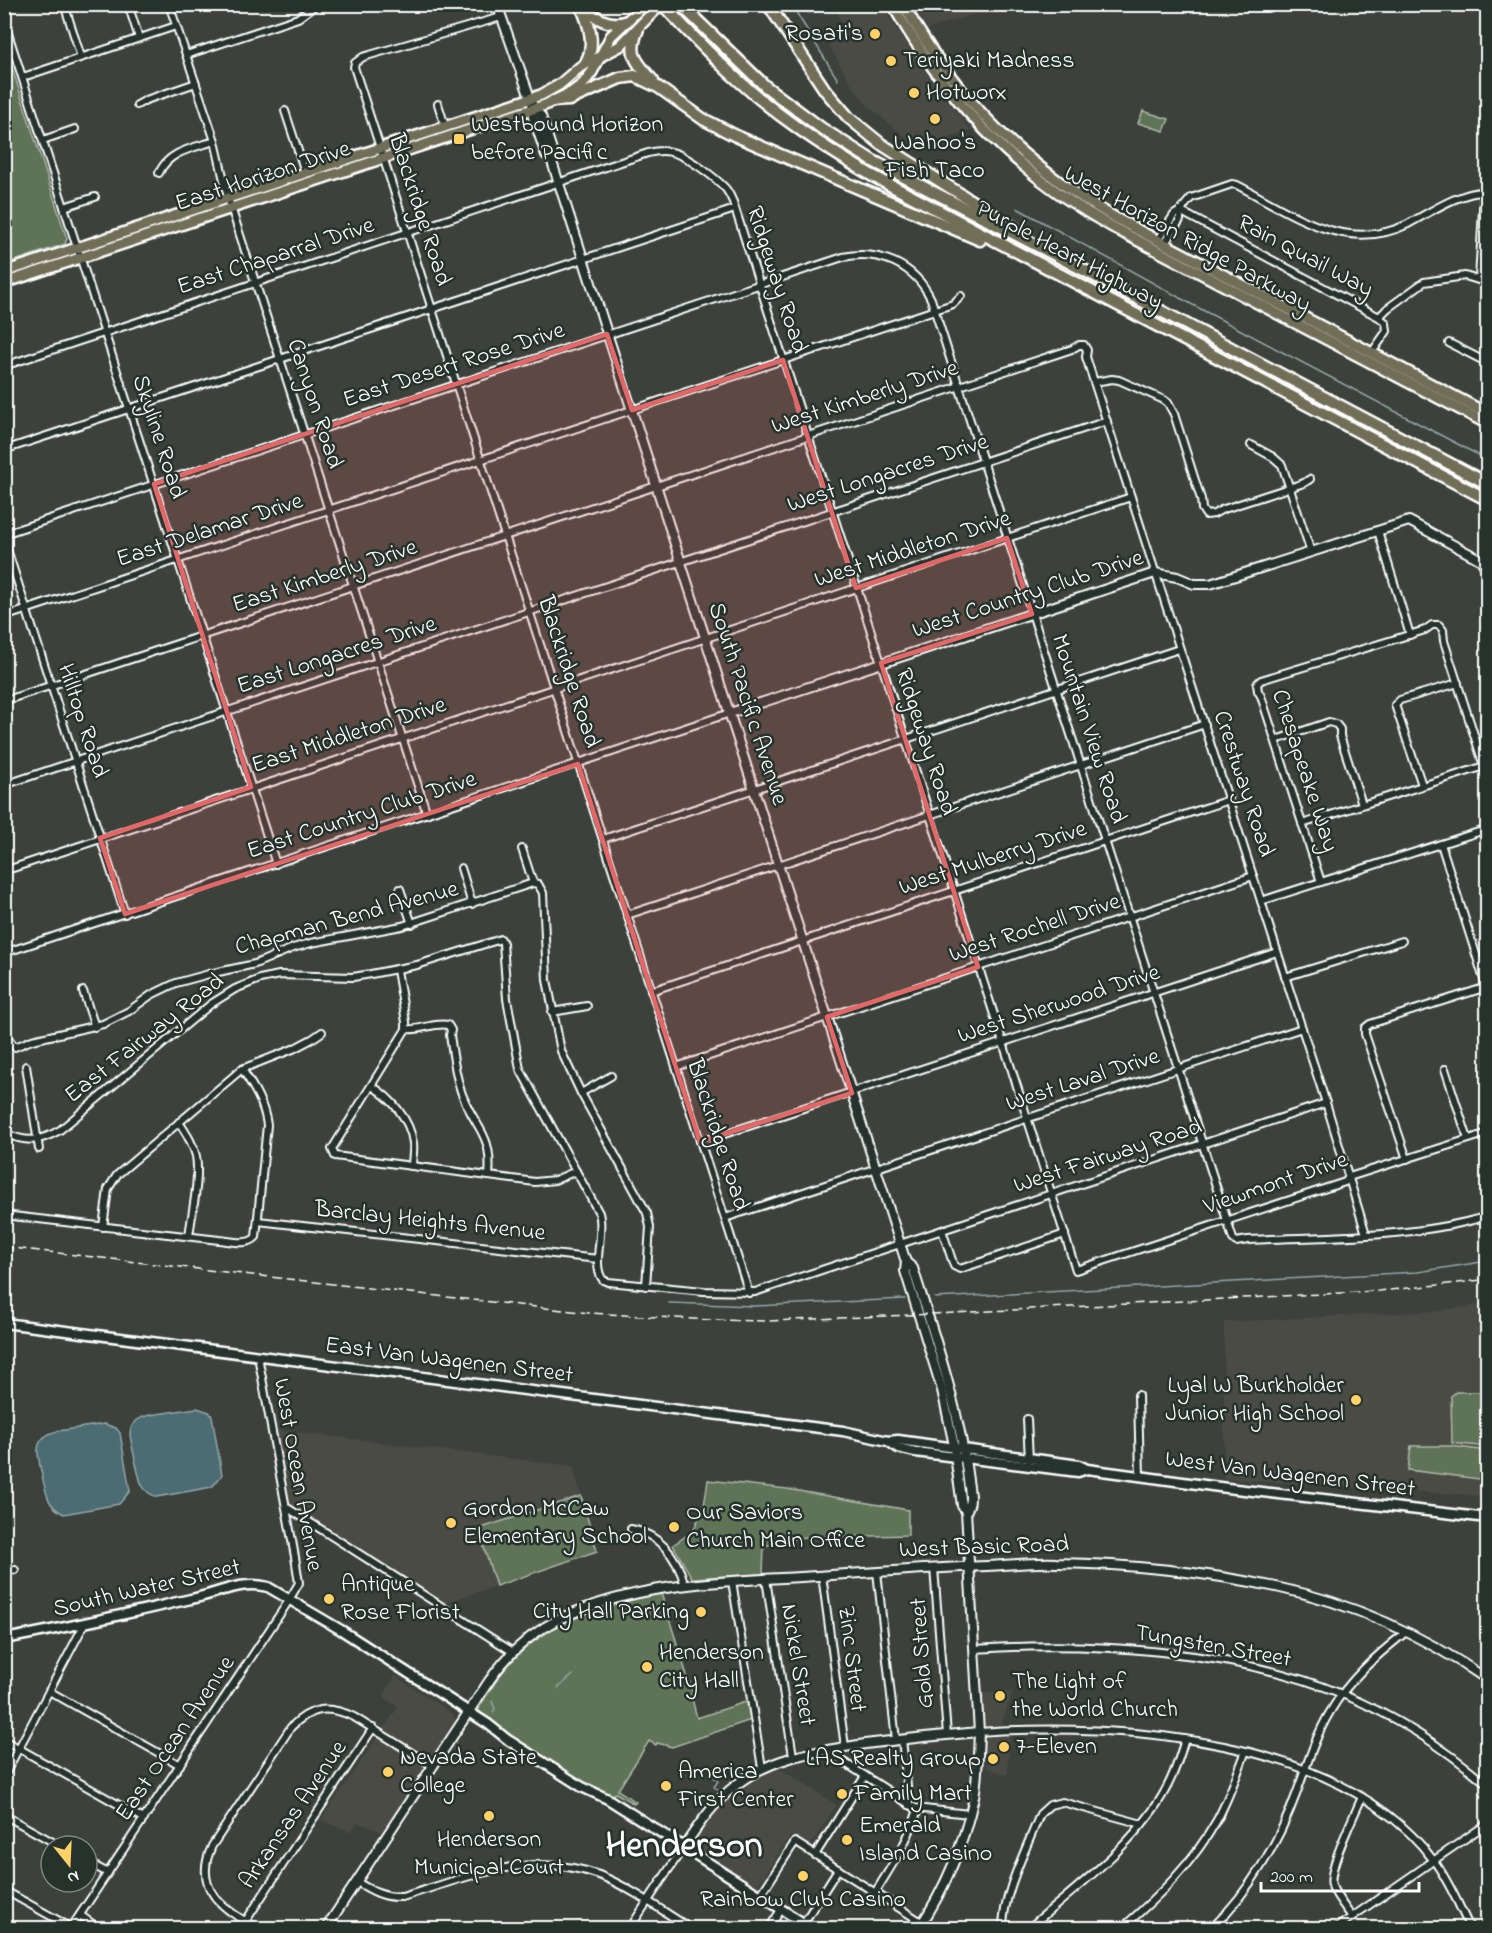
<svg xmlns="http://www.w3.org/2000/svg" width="1492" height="1933" font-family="'Indie Flower',sans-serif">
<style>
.built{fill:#4b4b45}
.green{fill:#5e7357;stroke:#aeb9ab;stroke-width:1.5}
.water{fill:#4c6c73;stroke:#94a7ab;stroke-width:1.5}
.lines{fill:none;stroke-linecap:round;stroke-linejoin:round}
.stream{stroke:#94a7ab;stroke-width:1.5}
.minor-casing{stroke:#fff;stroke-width:10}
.tertiary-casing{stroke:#fff;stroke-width:12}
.secondary-casing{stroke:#fff;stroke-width:13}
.primary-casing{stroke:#fff;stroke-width:14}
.motorway-casing{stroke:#fff;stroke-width:15}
.minor{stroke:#26332d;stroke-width:6}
.tertiary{stroke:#26332d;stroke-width:8}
.secondary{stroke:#26332d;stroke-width:8}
.primary{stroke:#716e59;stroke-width:9}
.motorway{stroke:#716e59;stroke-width:10}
.rail{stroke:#fff;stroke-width:1.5;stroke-dasharray:9 4.5;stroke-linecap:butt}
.marked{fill:#e26868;fill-opacity:0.2;stroke:#e26868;stroke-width:4.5;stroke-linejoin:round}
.poi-dot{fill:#ffd166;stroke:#26332d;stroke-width:2}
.labels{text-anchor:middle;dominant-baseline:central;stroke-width:5;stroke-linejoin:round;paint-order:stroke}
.poi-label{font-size:24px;fill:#fff;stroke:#26332d;text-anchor:start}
.street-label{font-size:24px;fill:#fff;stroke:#26332d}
.town-label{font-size:36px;font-weight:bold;fill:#fff;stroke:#26332d}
</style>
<rect width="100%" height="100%" fill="#3c413b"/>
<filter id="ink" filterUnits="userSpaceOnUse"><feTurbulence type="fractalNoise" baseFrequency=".0167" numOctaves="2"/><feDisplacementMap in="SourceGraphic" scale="12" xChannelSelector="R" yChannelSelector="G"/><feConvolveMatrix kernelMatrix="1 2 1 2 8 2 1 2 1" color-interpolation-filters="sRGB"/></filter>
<g filter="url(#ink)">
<g class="built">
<path d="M801 5H881L930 79 971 130 921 148 900 133 868 106 853 87 822 33 841 24 836 7 808 16Z"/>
<path d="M913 5H975L978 13 928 29Z"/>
<path d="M1487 1303V1496L1224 1479V1322L1438 1311Z"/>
<path d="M271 1429 573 1466 597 1551 440 1605 286 1507Z"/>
<path d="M395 1676 453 1714 455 1721 383 1832 357 1822 351 1832 321 1820 398 1707 384 1697 388 1687Z"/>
<path d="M1013 1692 1001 1726H984L982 1722 984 1717 983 1693Z"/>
<path d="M1010 1736 1007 1775 987 1768 988 1753 982 1752V1740L984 1738Z"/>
<path d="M777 1767 837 1805 810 1846 791 1835 759 1884 754 1886 746 1879 696 1847 694 1842 711 1818 724 1803 746 1784Z"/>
</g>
<g class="green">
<path d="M5 46 67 239 65 244 5 264Z"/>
<path d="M1143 111 1169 119 1164 131 1138 123Z"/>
<path d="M1456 1392H1487V1447L1452 1443 1451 1396Z"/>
<path d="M1411 1446H1451L1487 1451V1480L1408 1470Z"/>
<path d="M708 1480 787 1489 908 1510V1535L800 1538 764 1546 763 1574 692 1578 673 1545 693 1531 704 1506Z"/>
<path d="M581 1496 597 1551 496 1586 478 1529Z"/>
<path d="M661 1593 693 1694 691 1695 697 1718 745 1702 749 1704 751 1720 672 1747 657 1743 656 1745 649 1741 618 1790 636 1802 634 1804 616 1793 609 1796C563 1776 519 1746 480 1714L479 1710 480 1706C490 1691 499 1674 512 1661 551 1619 607 1605 661 1593Z"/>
</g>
<g class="water">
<path d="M197 1408 209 1412 212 1416 222 1475 212 1487 157 1497C151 1495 145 1491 142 1485 139 1479 130 1439 130 1433 131 1422 141 1417 150 1415Z"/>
<path d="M104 1424 116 1428 120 1433 130 1491 119 1504 64 1514C58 1511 53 1507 50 1502 46 1496 37 1456 38 1449 39 1438 49 1433 58 1431Z"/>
</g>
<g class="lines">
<g class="stream">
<path d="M791 4 838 80"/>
<path d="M1017 208 1193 305 1488 460"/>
<path d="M935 1298 1379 1274 1418 1272 1488 1261"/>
<path d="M669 1303 754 1306 905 1299"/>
<path d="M558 1688 573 1675"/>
<path d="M492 1701 495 1709 493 1712"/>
<path d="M714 1778 718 1781 714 1787 720 1791"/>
</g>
<defs>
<g id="minor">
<path d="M64 4 81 57"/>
<path d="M128 4 139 38"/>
<path d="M171 4V10L215 141 228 198 427 814"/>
<path d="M501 17 363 57 355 63 354 67 749 1293"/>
<path d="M4 21 276 864"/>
<path d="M186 55 298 18 317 4"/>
<path d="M23 77 176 26"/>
<path d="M438 104 445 126"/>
<path d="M137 105 146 100 196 83"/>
<path d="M285 111 305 172"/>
<path d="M43 140 75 129"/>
<path d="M159 173C169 151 193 148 215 141"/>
<path d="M64 207 95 197"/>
<path d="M1180 211 1379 317 1386 323 1387 331 1375 348"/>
<path d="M1157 241 1174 215 1180 211 1191 198 1232 184 1237 185C1292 213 1345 255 1408 224 1434 210 1457 193 1488 191"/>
<path d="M1164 245 1180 220V211"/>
<path d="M1479 280 1484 191"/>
<path d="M1379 317 1388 308 1424 282 1465 276 1488 283"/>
<path d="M1449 343 1488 363"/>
<path d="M4 366 648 153C656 151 663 150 671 152 686 155 716 178 726 189 729 193 731 197 733 202L1076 1270 1345 1182 1349 1177 1488 1133"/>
<path d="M1094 382 1112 379 1119 380 1164 400 1168 403 1174 414 1201 499 1202 509 1206 515 1214 514 1221 510 1304 483 1310 479"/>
<path d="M1251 445 1273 457 1282 465 1311 552"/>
<path d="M4 450 735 209"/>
<path d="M1378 531 1410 635"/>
<path d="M4 534 843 257C879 249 915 265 931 299L1233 1239 1236 1242 1248 1240C1327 1236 1411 1239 1488 1216"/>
<path d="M4 540 125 914"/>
<path d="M4 617 953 304 961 296"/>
<path d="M4 701 1072 349 1079 345H1084L1087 350 1086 357 1326 1103 1366 1234"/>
<path d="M1276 740 1329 722 1336 724 1340 729V736L1362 804"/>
<path d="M4 785 1107 421"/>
<path d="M1422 785 1395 705 1400 700 1458 683"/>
<path d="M1302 824 1488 765"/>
<path d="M603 839 1179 649"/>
<path d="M1441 844 1487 989"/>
<path d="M522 849 533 883"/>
<path d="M461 868 472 904"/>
<path d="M4 871 1131 497"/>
<path d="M1321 882 1261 696 1258 691 1257 684 1261 680 1425 630 1432 625H1439L1443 630 1444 641 1484 766"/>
<path d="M400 889 412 924"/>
<path d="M1261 901 1488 829"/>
<path d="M627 915 1205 724"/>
<path d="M4 953 730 713"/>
<path d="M397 970 406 1022V1029L332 1149 335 1156 535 1182 555 1180 576 1171"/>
<path d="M1285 977 1402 941"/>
<path d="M83 991 95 1027"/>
<path d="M651 991 1229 800"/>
<path d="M552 1012 587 1006"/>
<path d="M406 1029C420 1031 435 1022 448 1025L451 1030 450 1035C453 1054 455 1076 462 1094 475 1129 493 1133 489 1176"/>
<path d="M4 1033 15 1047 32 1040 103 1024 129 1011 151 995 176 983 209 974 255 964 293 948 311 943 402 926 533 883 538 884 543 893 547 980 561 1051 581 1093 647 1213 650 1227 646 1286"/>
<path d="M26 1066 39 1149"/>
<path d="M676 1067 1253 876"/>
<path d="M1445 1069 1468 1139"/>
<path d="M372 1086C391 1098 410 1119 413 1143 414 1150 412 1159 412 1166"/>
<path d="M581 1093 611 1076"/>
<path d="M179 1122C186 1133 193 1143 196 1156 200 1179 192 1212 189 1236"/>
<path d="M4 1133C27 1143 39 1142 60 1130L211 1004 235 989 260 979 279 975 353 977 371 974 417 965 501 939 503 943 507 999 520 1069 599 1213C605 1233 591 1265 603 1280L608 1282 704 1291 755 1292 1326 1103"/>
<path d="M700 1142 1277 952"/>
<path d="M1407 1159 1365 1034V1028L1370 1024 1487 987"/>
<path d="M4 1215 219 1240C231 1241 248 1246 256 1237L267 1125C264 1103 254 1088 242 1069"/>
<path d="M725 1218 1302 1028"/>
<path d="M258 1221 598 1259"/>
<path d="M103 1227 108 1189 117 1175 242 1069 293 1049 312 1039 322 1032"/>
<path d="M942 1230 954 1266 960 1269 1065 1234"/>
<path d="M1138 1395 1140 1476"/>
<path d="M1027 1419 1029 1460"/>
<path d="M286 1507 513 1652"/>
<path d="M631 1529C661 1535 677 1557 685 1585"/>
<path d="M934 1568 947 1735"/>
<path d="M4 1572 15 1570"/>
<path d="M877 1572 896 1740"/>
<path d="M822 1575 845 1747"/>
<path d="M766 1579 793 1756"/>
<path d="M732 1581 762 1768"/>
<path d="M975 1649C1089 1641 1235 1650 1342 1694 1395 1716 1444 1747 1488 1785"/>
<path d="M49 1691 180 1765"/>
<path d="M979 1732C1119 1722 1343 1737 1434 1861 1449 1881 1459 1906 1470 1928"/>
<path d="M902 1739 909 1805"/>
<path d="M4 1740 144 1819"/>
<path d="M825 1750 915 1808 969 1814"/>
<path d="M4 1776 85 1623"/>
<path d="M4 1815 60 1846"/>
<path d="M815 1855 865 1776"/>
<path d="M87 1862 108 1873"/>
<path d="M357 1882C372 1891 384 1898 402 1897 468 1877 530 1850 599 1875 631 1888 661 1910 690 1928"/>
<path d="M4 1890 72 1928"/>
<path d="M875 1893C892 1865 909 1840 918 1809"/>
<path d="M760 1896 795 1842 923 1923"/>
<path d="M80 1915 98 1928"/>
<path d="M1352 1917C1345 1907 1336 1897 1332 1886 1327 1869 1355 1814 1362 1797"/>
<path d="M245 1922 373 1728"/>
<path d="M803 1924 838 1869"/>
<path d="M71 1928 286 1605 299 1583 295 1557 258 1356"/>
<path d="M257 1928C223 1909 192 1889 212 1846L291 1727C311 1707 328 1705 354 1717L433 1766"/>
<path d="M630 1928 683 1848"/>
<path d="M769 1928 781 1910"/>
<path d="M1003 1928C1003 1893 1027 1848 1040 1814L1050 1805 1062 1802 1142 1824"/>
<path d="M1029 1928C1075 1888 1139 1842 1167 1787 1175 1772 1180 1756 1185 1739"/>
<path d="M1122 1928C1159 1896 1193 1863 1217 1820 1229 1798 1237 1774 1246 1751"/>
<path d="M1212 1928C1250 1891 1279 1842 1297 1792 1307 1765 1315 1737 1330 1712 1349 1679 1377 1655 1406 1632"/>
<path d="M1336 1928 1488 1823"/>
</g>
<g id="tertiary">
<path d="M497 4 534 109 541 116 553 153 551 158 553 165 906 1262 905 1271 942 1390 953 1441 962 1506 966 1511 979 1732C978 1753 978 1776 974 1797 964 1843 945 1889 919 1928"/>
<path d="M534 109 533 117 546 155 551 158"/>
<path d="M730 713 1155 573 1177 577 1194 584H1210L1409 521 1481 560 1488 571"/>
<path d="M906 1262 913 1268C935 1338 959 1407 968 1480 969 1489 973 1503 966 1511"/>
<path d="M683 1848C699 1824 714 1802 736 1785 774 1755 820 1751 865 1744 903 1739 941 1735 979 1732"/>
<path d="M326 1928 489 1681C507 1655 531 1633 559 1619 640 1581 731 1581 818 1576 875 1572 931 1568 987 1566 1010 1565 1033 1562 1056 1563 1130 1564 1204 1572 1276 1587 1352 1603 1425 1636 1488 1680"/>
</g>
<g id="secondary">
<path d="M4 1323 843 1431 888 1441 898 1440 1079 1465 1087 1469 1227 1488 1488 1518"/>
<path d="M888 1441 898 1448 915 1452 1078 1472 1087 1469"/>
<path d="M4 1639C67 1628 129 1613 191 1599 217 1594 240 1580 268 1587L341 1630 488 1724 508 1740 582 1787 608 1799 811 1928"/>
</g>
<g id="primary">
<path d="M892 4C909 33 927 62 948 88 994 147 1051 193 1116 229L1488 424"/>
<path d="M903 4C957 100 1024 166 1119 220L1488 414"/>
<path d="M4 272 541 95 559 85 580 67 620 46 661 4"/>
<path d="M4 283 545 105 572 92 583 84 592 72 611 36 645 4"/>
</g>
<g id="motorway">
<path d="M580 4C589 22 597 45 585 64"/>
<path d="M662 4C687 30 711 56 737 79 778 117 824 147 871 175L1488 500"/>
<path d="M680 4 765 86 821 128 873 161 1059 257 1488 484"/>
<path d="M768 4 825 90 849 118 881 144 1016 229"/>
<path d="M583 7C596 18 610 28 627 21"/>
<path d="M638 29C627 55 636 61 653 81"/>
<path d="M553 101 569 100 620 78 635 76 658 87 703 119 736 136 980 240"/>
</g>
</defs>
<use href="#minor" class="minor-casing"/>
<use href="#tertiary" class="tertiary-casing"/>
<use href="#secondary" class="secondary-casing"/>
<use href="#primary" class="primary-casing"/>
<use href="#motorway" class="motorway-casing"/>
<use href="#minor" class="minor"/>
<use href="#tertiary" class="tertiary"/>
<use href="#secondary" class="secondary"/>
<use href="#primary" class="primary"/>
<use href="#motorway" class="motorway"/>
<path class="rail" d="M4 1247 589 1313 710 1320 769 1321 933 1314 1379 1291 1458 1283 1488 1279"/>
</g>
</g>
<path class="marked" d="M607 334 632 410 783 360 856 588 1007 538 1032 614 881 663 978 967 827 1017 852 1093 700 1142 578 764 125 914 100 838 251 787 154 484Z"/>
<g class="poi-dot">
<circle cx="875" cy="34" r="6"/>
<circle cx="891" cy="61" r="6"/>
<circle cx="914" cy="93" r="6"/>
<circle cx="935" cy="119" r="6"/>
<rect x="453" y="133" width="12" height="12" rx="3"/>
<circle cx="1356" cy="1400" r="6"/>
<circle cx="451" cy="1523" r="6"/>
<circle cx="674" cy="1527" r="6"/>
<circle cx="329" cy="1599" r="6"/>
<circle cx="701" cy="1612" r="6"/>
<circle cx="647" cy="1667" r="6"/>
<circle cx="1000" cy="1696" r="6"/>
<circle cx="1004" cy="1747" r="6"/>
<circle cx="993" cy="1759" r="6"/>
<circle cx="388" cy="1772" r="6"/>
<circle cx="666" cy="1786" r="6"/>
<circle cx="842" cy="1794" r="6"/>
<circle cx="489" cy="1816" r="6"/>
<circle cx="847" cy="1840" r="6"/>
<circle cx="803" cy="1876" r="6"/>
</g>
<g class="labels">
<g class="poi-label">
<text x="863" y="34" text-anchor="end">Rosati's</text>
<text x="903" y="61">Teriyaki Madness</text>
<text x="926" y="93">Hotworx</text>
<text x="471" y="125">Westbound Horizon<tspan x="471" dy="28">before Pacific</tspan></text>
<text x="935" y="143" text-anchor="middle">Wahoo's<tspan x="935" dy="28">Fish Taco</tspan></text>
<text x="1344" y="1386" text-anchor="end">Lyal W Burkholder<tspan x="1344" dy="28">Junior High School</tspan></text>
<text x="463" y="1509">Gordon McCaw<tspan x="463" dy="28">Elementary School</tspan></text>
<text x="686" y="1513">Our Saviors<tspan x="686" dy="28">Church Main Office</tspan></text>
<text x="341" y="1585">Antique<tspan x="341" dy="28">Rose Florist</tspan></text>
<text x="689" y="1612" text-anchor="end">City Hall Parking</text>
<text x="659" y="1653">Henderson<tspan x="659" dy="28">City Hall</tspan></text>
<text x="1012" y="1682">The Light of<tspan x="1012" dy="28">the World Church</tspan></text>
<text x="1016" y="1747">7-Eleven</text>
<text x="400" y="1758">Nevada State<tspan x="400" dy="28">College</tspan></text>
<text x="981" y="1759" text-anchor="end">LAS Realty Group</text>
<text x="678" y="1772">America<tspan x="678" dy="28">First Center</tspan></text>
<text x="854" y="1794">Family Mart</text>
<text x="859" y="1826">Emerald<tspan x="859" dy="28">Island Casino</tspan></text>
<text x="489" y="1840" text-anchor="middle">Henderson<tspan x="489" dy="28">Municipal Court</tspan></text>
<text x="803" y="1900" text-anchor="middle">Rainbow Club Casino</text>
</g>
<g class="street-label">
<text transform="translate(263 177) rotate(-18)">East Horizon Drive</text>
<text transform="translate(419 210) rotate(72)">Blackridge Road</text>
<text transform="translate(1187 240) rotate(29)">West Horizon Ridge Parkway</text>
<text transform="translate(1069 256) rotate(28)">Purple Heart Highway</text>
<text transform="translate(276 257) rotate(-18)">East Chaparral Drive</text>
<text transform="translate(1305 257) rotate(28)">Rain Quail Way</text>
<text transform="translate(776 280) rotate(72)">Ridgeway Road</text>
<text transform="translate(454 366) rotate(-18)">East Desert Rose Drive</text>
<text transform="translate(865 398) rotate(-18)">West Kimberly Drive</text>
<text transform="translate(314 404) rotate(72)">Canyon Road</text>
<text transform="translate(158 437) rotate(72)">Skyline Road</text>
<text transform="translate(888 474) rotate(-18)">West Longacres Drive</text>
<text transform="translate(210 531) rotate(-18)">East Delamar Drive</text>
<text transform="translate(913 550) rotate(-18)">West Middleton Drive</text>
<text transform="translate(325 577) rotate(-18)">East Kimberly Drive</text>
<text transform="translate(1028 595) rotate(-18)">West Country Club Drive</text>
<text transform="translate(337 656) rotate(-18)">East Longacres Drive</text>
<text transform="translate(568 672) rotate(72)">Blackridge Road</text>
<text transform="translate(747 704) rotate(72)">South Pacific Avenue</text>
<text transform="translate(82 721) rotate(72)">Hilltop Road</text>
<text transform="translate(1088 729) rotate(72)">Mountain View Road</text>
<text transform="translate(349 736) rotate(-18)">East Middleton Drive</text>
<text transform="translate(925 742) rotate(72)">Ridgeway Road</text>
<text transform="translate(1304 771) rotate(72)">Chesapeake Way</text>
<text transform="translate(1243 784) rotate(72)">Crestway Road</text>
<text transform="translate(362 816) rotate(-18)">East Country Club Drive</text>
<text transform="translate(993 859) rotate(-18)">West Mulberry Drive</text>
<text transform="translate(347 919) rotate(-15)">Chapman Bend Avenue</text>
<text transform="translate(1035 929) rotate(-18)">West Rochell Drive</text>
<text transform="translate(1059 1005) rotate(-18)">West Sherwood Drive</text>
<text transform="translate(145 1039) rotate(-38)">East Fairway Road</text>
<text transform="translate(1083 1081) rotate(-18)">West Laval Drive</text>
<text transform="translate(717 1135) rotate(72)">Blackridge Road</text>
<text transform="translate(1108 1157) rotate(-18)">West Fairway Road</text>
<text transform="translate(1276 1184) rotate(-19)">Viewmont Drive</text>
<text transform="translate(430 1222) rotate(6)">Barclay Heights Avenue</text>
<text transform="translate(449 1361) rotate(7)">East Van Wagenen Street</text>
<text transform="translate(297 1475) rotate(80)">West Ocean Avenue</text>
<text transform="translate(1290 1475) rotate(7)">West Van Wagenen Street</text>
<text transform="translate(984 1548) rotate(-2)">West Basic Road</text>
<text transform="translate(147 1589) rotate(-13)">South Water Street</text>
<text transform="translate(1213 1647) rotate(10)">Tungsten Street</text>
<text transform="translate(923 1653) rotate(-94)">Gold Street</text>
<text transform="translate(851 1659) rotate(83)">Zinc Street</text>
<text transform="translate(797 1665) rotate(81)">Nickel Street</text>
<text transform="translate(176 1739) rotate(-56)">East Ocean Avenue</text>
<text transform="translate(294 1815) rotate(-56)">Arkansas Avenue</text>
</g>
<g class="town-label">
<text x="684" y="1847">Henderson</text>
</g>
</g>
<rect width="1492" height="1933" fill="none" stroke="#26332d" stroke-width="24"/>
<rect x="12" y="12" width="1468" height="1909" fill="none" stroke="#fff" stroke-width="2" filter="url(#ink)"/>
<g transform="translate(69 1864) rotate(162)"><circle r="28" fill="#26332d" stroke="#7d8581" stroke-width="1.5"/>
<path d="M0-4.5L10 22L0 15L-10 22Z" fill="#ffd166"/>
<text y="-9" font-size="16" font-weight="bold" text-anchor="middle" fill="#ffffff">N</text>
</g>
<path d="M1261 1882v9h158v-9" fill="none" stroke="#ffffff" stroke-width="3"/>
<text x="1270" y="1882" font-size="18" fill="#ffffff" stroke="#26332d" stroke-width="4.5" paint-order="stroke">200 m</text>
</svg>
